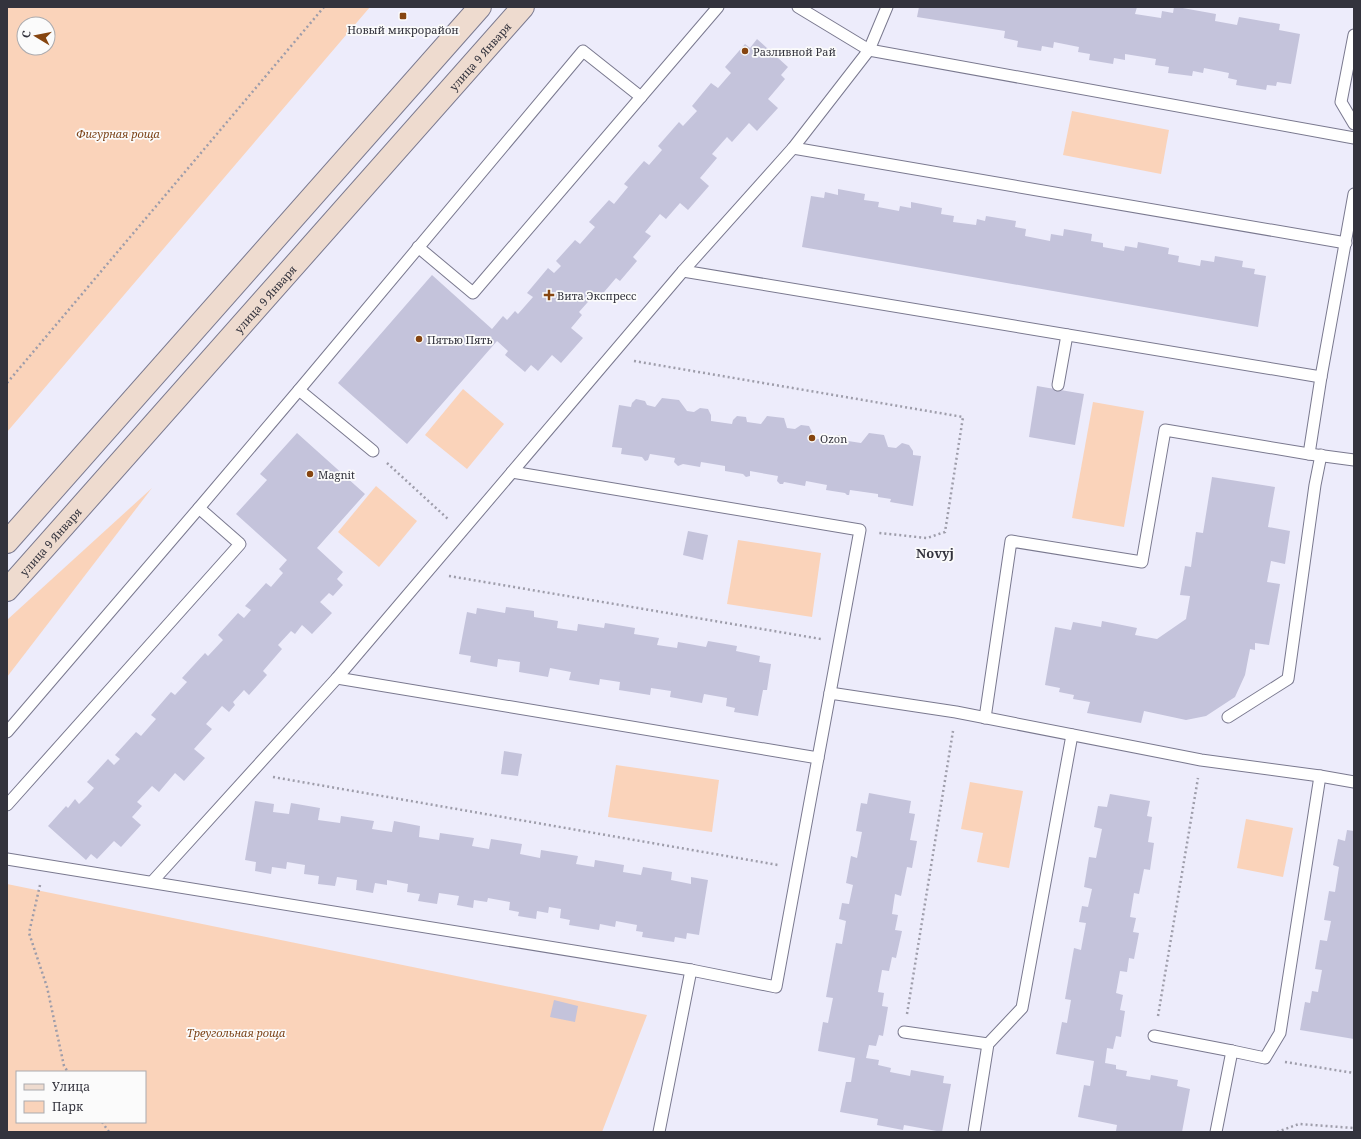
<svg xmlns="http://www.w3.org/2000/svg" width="1361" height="1139" font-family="'Noto Serif',serif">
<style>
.green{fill:#fad3ba;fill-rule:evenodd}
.building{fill:#c4c3db}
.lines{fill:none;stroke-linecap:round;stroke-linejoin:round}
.service-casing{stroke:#7a798f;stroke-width:13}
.secondary-casing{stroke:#7a798f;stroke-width:24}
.path{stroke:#9e9daa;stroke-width:2.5;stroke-dasharray:2 3;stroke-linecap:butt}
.service{stroke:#fff;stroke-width:11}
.secondary{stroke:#eedbcf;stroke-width:22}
.poi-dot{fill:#864510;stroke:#fbfbfb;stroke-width:1.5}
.labels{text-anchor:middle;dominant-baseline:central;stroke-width:3.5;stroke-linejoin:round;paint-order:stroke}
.poi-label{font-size:11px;fill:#33333d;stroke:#fbfbfb;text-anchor:start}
.street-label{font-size:11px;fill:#33333d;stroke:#fbfbfb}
.park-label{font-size:11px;font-style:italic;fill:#7d4419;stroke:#fbfbfb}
.quarter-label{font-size:13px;font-weight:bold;fill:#33333d;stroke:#fbfbfb}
</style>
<rect width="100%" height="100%" fill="#edecfb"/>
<g class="green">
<path d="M7 7H370L7 432ZM24 24H48V48H24Z"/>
<path d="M1072 111 1169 130 1161 174 1063 155Z"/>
<path d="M463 389 504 424 467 469 425 435Z"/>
<path d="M1093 402 1144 411 1124 527 1072 518Z"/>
<path d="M376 486 417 521 379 567 338 532Z"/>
<path d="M152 488 7 677V620Z"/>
<path d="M738 540 821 553 812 617 727 604Z"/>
<path d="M616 765 719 780 712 832 608 817Z"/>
<path d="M970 782 1023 791 1009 868 977 862 983 833 961 829Z"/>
<path d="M1246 819 1293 828 1283 877 1237 868Z"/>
<path d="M7 884 647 1015 602 1132H7ZM17 1072H145V1122H17Z"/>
</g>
<g class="building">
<path d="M919 7H1137L1135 14 1161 18 1162 11 1173 13 1174 7H1177L1216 14 1215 21 1237 25 1239 17 1280 24 1279 30 1300 34 1291 84 1277 82 1276 86 1267 85 1266 90 1236 85 1237 80 1228 78 1229 73 1204 68 1203 73 1193 71 1192 76 1168 73 1169 67 1155 65 1156 59 1125 54V60L1114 58 1113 64 1089 60 1090 54 1078 52 1079 47 1054 42 1053 48 1042 46 1041 51 1017 47 1018 41 1004 38 1005 31 917 17Z"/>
<path d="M757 39 788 67 781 75 785 79 768 99 778 108 757 131 749 123 732 142 727 137 712 154 717 158 700 178 709 186 688 210 680 203 666 219 660 214 645 232 651 236 633 257 637 261 620 281 616 278 599 298 595 294 579 312 582 315 571 328 583 338 561 363 552 355 538 371 531 365 525 372 505 355 508 351 497 341 407 444 338 383 432 275 492 329 503 316 507 320 515 311 518 314 533 297 527 293 548 268 554 273 561 266 556 261 575 240 580 244 595 227 589 222 609 200 614 204 628 187 624 184 644 161 649 165 662 150 658 146 679 122 683 126 697 111 692 106 711 83 718 88 731 73 725 67 745 44 750 48Z"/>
<path d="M838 189 865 194 864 200 879 202 878 207 899 211 900 206 911 208V202L942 208 941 214 954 216 953 222 976 225 977 219 985 221 986 216 1016 221 1015 227 1026 229 1025 236 1050 241 1051 234 1063 236 1064 229 1092 234 1091 241 1103 243V247L1124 251 1125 246 1137 248 1138 242 1169 248 1168 254 1179 256 1178 262 1200 266 1201 260 1214 262 1215 256 1243 261 1242 267 1255 269 1254 274 1266 276 1258 327 802 247 811 196 824 198 825 192 838 195Z"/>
<path d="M1037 386 1084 394 1075 445 1029 437Z"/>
<path d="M662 398 679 400 687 411 694 412 700 408 708 409 711 415V421L732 424 733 420 737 416 746 417 747 422 761 424 767 416 784 418 787 428 795 429 801 425 809 426 812 432 811 438 833 441 834 438 837 435 846 436 848 441 861 443 869 433 884 435 888 447 896 448 902 443 909 445 913 451V455L921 456 913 506 890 502 891 499 878 497V494L850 490 849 495H847L845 493 826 490 827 485 806 481 805 486 784 482 783 484H780L777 481 778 476 750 471V476L746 477 743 474 725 471V466L701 462 700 467 683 464 678 466 674 462 675 458 650 454 648 460 645 461 642 457 621 454 622 448 612 447 619 405 631 407 632 403 636 399 645 401 647 405 655 407Z"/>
<path d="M297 433 365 494 317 548 343 572 337 579 343 585 333 596 329 593 320 602 332 613 312 634 302 625 295 634 291 631 278 645 282 649 263 671 267 675 249 695 244 690 233 702 235 705 229 712 222 706 206 724 212 729 194 749 205 758 184 781 175 773 159 792 152 786 137 802 142 806 132 817 141 825 121 847 114 841 97 859 91 854 86 860 48 826 66 806 68 808 75 799 79 804 87 796 94 788 87 782 108 759 114 765 120 759 115 755 136 732 141 736 156 719 151 715 171 692 175 695 187 682 182 678 205 653 208 656 223 640 218 635 238 613 244 618 251 610 245 606 266 583 271 587 283 573 279 569 287 560 236 514 267 480 260 474Z"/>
<path d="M1212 477 1275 487 1268 527 1290 531 1285 564 1271 561 1267 582 1280 584 1269 645 1255 643V650L1250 649 1245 675 1235 697 1206 716 1186 720 1144 711 1141 723 1087 713 1090 702 1073 699 1074 695 1059 692 1060 688 1045 685 1055 627 1071 630 1073 622 1101 627 1102 621 1137 628 1135 635 1157 639 1186 619 1190 596 1180 595 1185 566 1191 567 1196 532 1203 533Z"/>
<path d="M688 531 708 535 703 560 683 555Z"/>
<path d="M506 607 534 611V617L558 621 557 628 577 631 578 624 604 628 605 623 635 628 634 634 659 638 657 645 677 648 678 642 706 647 708 641 737 646 736 651 760 656 759 662 771 664 767 690H763L758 716 734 712 735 708 726 706 727 698 704 694 702 703 670 697 671 691 651 688 650 695 619 690 620 682 600 679 599 685 569 680 571 672 550 668 548 677 519 672 520 662 498 659 497 667 470 662 471 656 459 654 467 612 476 614 477 608 505 613Z"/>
<path d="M504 751 522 754 518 776 501 774Z"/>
<path d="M869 793 911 801 909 813 915 814 910 840 917 841 912 868 907 867 901 896 895 894 892 914 898 915 895 930 902 931 896 958 892 957 889 971 882 970 878 992 884 993 882 1006 888 1007 883 1036 879 1035 876 1046 869 1045 866 1058 879 1060 878 1065 891 1068 890 1072 910 1076 911 1070 944 1076 943 1083 951 1084 942 1132 904 1125 903 1130 877 1125 878 1119 840 1112 846 1082H851L855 1058 818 1051 823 1022 828 1023 833 998 826 997 836 943 842 944 846 921 839 919 842 903 849 904 853 885 846 883 851 856 857 858 862 832 856 831 861 803 867 804Z"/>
<path d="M1110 794 1150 801 1147 816 1152 817 1148 842 1154 843 1150 870 1144 869 1139 894 1134 893 1130 917 1136 918 1133 932 1139 933 1134 959 1129 958 1127 972 1120 971 1116 993 1123 995 1120 1010 1125 1011 1121 1037 1116 1036 1113 1049 1107 1048 1105 1063 1116 1065V1069L1127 1071 1126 1076 1150 1080 1151 1075 1178 1080 1177 1086 1190 1089 1182 1132H1119L1116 1131 1117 1125 1078 1117 1084 1085 1090 1086 1094 1061 1056 1054 1062 1022 1067 1023 1071 1000 1065 999 1074 948 1081 950 1086 923 1079 922 1082 906 1088 907 1092 889 1084 887 1089 857 1096 858 1102 829 1094 827 1098 806 1107 807Z"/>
<path d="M255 801 274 804 273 812 289 814 291 803 320 808 318 820 340 823 341 816 374 821 372 829 392 832 394 821 420 826 419 837 439 840 440 833 474 838 472 846 489 849 491 839 522 844 520 854 540 858 541 850 578 856 576 864 594 867 595 860 624 865 623 872 641 875 643 867 672 872 671 880 691 884V877L708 880 699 935 687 933 686 939 675 937 674 942 642 937 643 932 636 931 637 925 616 921 615 927 600 924 599 930 569 925 570 920 560 918 561 909 549 907 548 913 537 911 536 919 518 916 519 912 509 910 510 902 488 898 487 902 474 900 473 908 457 905 459 896 439 893 437 904 418 901 420 894 407 892 408 884 387 880V885L375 883 373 893 356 890 357 880 337 877 335 886 318 884 319 876 304 874 305 865 287 862 286 869 272 867 271 874 255 871 256 862 245 860Z"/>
<path d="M1347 830 1354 831V1039L1300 1030 1305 1002 1310 1003 1312 991 1318 992 1322 970 1315 969 1320 940 1327 941 1331 921 1324 920 1329 891 1335 892 1339 867 1333 865 1338 839 1345 841Z"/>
<path d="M554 1000 578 1006 575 1022 550 1017Z"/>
</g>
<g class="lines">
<defs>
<g id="service">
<path d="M798 7 869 50 1354 138"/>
<path d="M887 7 869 50 793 148 683 271 337 678 818 758 830 693 956 712 1201 760 1320 776 1354 782"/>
<path d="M1354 35 1341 102 1354 124"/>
<path d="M793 148 1346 243"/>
<path d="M1354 194 1321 377 1309 454 1354 460"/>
<path d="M418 247 473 293 718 7"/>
<path d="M683 271 1321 377"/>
<path d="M1058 385 1067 335"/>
<path d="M299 390 373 451"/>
<path d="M512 472 860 530 830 693"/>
<path d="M1228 717 1288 679 1315 485 1321 455"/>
<path d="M985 718 1011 541 1142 562 1165 430 1309 454"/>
<path d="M7 732 199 508"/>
<path d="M7 805 240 544 199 508 299 390 583 51 641 97"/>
<path d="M7 859 691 970 776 987 818 758"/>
<path d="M152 882 337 678"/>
<path d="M904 1032 988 1044"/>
<path d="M1154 1036 1232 1051"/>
<path d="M659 1132 691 970"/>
<path d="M974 1132 988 1044 1022 1008 1072 735"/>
<path d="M1216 1132 1232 1051 1265 1058 1280 1033 1320 776"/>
</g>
<g id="secondary">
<path d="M7 542 480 7"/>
<path id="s1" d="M7 590 523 7"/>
</g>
</defs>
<use href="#service" class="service-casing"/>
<use href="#secondary" class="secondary-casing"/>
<g class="path">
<path d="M634 361 963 417 945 532 927 538 879 533"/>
<path d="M7 383 324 7"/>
<path d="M387 463 448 519"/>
<path d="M449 576 821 639"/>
<path d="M273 777 778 865"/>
<path d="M40 885 29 933 47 987 64 1066 68 1072"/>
<path d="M907 1014 953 731"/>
<path d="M1158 1016 1198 778"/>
<path d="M1285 1062 1354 1073"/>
<path d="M102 1122 109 1132"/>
<path d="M1277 1132 1299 1124 1354 1128"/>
</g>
<use href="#service" class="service"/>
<use href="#secondary" class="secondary"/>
</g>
<g class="poi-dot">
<rect x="399" y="12" width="8" height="8" rx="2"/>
<circle cx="745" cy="51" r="4"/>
<path d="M547 289h4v4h4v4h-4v4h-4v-4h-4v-4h4z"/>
<circle cx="419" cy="339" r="4"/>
<circle cx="812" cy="438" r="4"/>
<circle cx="310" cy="474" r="4"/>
</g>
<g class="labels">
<g class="poi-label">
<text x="403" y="29" text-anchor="middle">Новый микрорайон</text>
<text x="753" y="51">Разливной Рай</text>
<text x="557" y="295">Вита Экспресс</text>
<text x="427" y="339">Пятью Пять</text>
<text x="820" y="438">Ozon</text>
<text x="318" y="474">Magnit</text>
</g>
<g class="street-label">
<text stroke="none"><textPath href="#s1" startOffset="713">улица 9 Января</textPath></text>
<text stroke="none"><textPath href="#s1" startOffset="389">улица 9 Января</textPath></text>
<text stroke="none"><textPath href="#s1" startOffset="65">улица 9 Января</textPath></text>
</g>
<g class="park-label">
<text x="118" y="133">Фигурная роща</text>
<text x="236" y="1032">Треугольная роща</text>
</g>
<g class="quarter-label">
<text x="935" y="553">Novyj</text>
</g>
</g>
<rect width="1361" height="1139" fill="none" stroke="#33333d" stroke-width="16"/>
<rect x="16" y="1071" width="130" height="52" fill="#fbfbfb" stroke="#ababaf"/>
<rect x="24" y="1084" width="20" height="6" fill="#eedbcf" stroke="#ababaf"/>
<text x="52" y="1091" font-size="12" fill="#33333d">Улица</text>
<rect x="24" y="1101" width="20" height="12" fill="#fad3ba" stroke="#ababaf"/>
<text x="52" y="1111" font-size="12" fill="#33333d">Парк</text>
<g transform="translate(36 36) rotate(280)"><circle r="19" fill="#fbfbfb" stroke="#ababaf"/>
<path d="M0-3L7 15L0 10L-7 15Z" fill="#864510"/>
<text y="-6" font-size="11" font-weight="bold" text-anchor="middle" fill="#33333d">С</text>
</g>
</svg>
